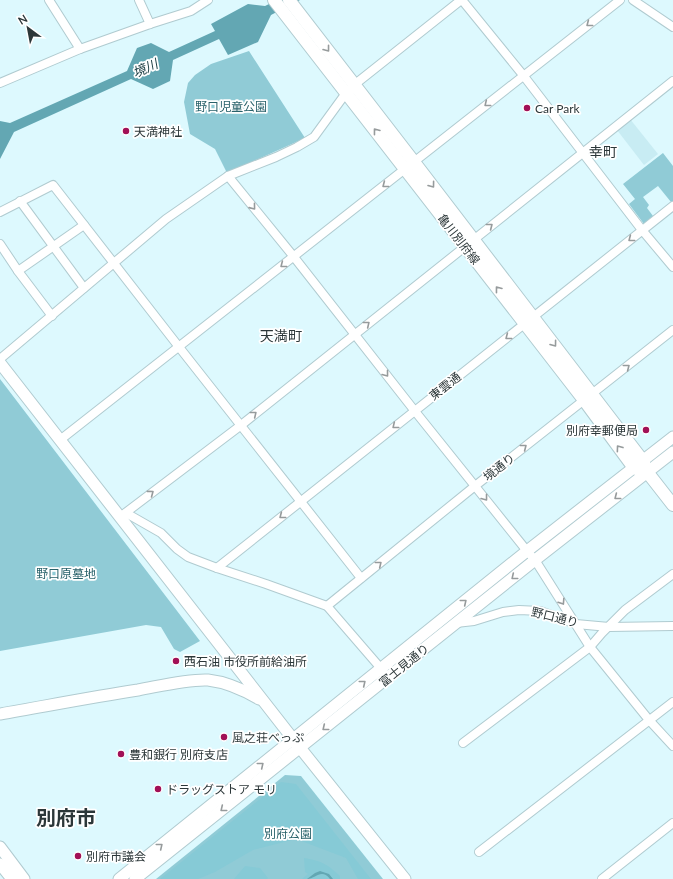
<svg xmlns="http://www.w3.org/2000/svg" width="673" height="879" font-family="Lato,'Noto Sans JP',sans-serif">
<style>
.built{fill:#c8ecf3}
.green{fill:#90cbd6}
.forest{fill:#86cad6}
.water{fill:#63a7b3}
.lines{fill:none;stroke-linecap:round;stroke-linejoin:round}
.minor-casing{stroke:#b0cbd0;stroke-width:10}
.tertiary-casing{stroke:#b0cbd0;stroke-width:13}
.secondary-casing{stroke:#b0cbd0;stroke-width:14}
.minor{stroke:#fff;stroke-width:8}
.tertiary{stroke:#fff;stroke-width:11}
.secondary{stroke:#fff;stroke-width:12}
.oneway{stroke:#969b9c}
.poi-dot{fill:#a11056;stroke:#fff;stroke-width:1.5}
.labels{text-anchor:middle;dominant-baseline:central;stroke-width:3.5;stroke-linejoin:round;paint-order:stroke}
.park-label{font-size:12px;fill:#28616a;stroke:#fff}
.poi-label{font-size:12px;fill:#2c3739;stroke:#fff;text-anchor:start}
.street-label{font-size:12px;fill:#2c3739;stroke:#fff}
.water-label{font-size:13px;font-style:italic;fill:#16383e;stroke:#fff}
.quarter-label{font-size:14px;fill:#2c3739;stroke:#fff}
.town-label{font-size:20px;font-weight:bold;fill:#2c3739;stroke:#fff}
</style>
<rect width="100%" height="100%" fill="#ddf9fe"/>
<path class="built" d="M630 119 658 154 644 165 617 130Z"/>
<g class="green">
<path d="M249 51 305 138 227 173 215 149 190 134 184 102 188 83 195 75 211 64Z"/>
<path d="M663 153 673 166V201L671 202 658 186 643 197 649 205 647 208 653 216 644 224 629 204 635 199 623 184Z"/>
<path d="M0 379 200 641 180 652 174 649 161 627 146 625 0 651Z"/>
<path d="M285 775 301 776 383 879H156Z"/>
</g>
<g class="forest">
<path d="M281 782 296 784 371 879H358L346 858 296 839 253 850 215 872 198 879H160Z"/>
<path d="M304 858C322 861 327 864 340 876V879H302L308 874 305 872Z"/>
<path d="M245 866 260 868 268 878 267 879H234Z"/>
</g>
<g class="water">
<path d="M277 0H300L271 15 258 42 228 55 219 39 173 60 170 81 153 89 131 79 14 132 0 159V121L10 123 127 71 137 48 151 43 169 52 215 31 211 24 248 4 265 6Z"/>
<path d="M320 871 329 874 333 879H330C321 868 316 879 307 879L315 873Z"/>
</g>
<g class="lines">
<defs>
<g id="minor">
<path d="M49 0 80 49"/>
<path d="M139 0 150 24"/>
<path d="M462 0 523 75 642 230 673 267"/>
<path d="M633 0 673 27"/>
<path d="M0 83 80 49 150 24 191 11 208 0"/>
<path d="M228 176 294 257 414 410 527 551 535 560 590 647 649 720 673 746"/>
<path d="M20 201 84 288"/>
<path d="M0 212 53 185 179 347 361 578"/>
<path d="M0 244 18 271 52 316"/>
<path d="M18 271 84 225"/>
<path d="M0 359 166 219 228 176 276 157 297 147 314 137 346 93 354 85 461 0"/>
<path d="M60 440 620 0"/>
<path d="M126 513 161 533 177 549 188 557 217 568 266 584 327 606 384 672"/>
<path d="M120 517 240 426 673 81"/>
<path d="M217 568 673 206"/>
<path d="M327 606 475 486 673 330"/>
<path d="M456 623 474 621 503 612 519 610 540 611 576 624 609 627 673 626"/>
<path d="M463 743 590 647 602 633 625 610 673 574"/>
<path d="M479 852 673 702"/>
<path d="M602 879 673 823"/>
</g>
<g id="tertiary">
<path d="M0 363 293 739 405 879"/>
<path d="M0 714C46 706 92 697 138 690 160 686 187 679 208 680 225 682 244 690 259 699"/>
<path d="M0 847 24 879"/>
<path d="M0 864 12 879"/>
<path d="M119 879 527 551 673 437"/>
<path d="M135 879 535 560 673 452"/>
</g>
<g id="secondary">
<path d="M274 0 584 400 634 468 648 473"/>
<path d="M289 0 414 162 643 461 648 473 673 505"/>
</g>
</defs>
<use href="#minor" class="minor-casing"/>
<use href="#tertiary" class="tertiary-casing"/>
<use href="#secondary" class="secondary-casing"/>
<use href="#minor" class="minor"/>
<use href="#tertiary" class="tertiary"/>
<use href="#secondary" class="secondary"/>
</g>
<defs><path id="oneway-chevron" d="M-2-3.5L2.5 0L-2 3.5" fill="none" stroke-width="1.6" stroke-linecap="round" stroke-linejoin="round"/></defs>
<g class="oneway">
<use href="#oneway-chevron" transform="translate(589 24) rotate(142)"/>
<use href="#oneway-chevron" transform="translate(327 49) rotate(52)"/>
<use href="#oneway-chevron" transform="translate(487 104) rotate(141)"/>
<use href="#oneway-chevron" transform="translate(376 131) rotate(-128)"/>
<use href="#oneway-chevron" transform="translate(385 185) rotate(142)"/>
<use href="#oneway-chevron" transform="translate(432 185) rotate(53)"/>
<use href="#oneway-chevron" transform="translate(253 207) rotate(51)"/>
<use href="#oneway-chevron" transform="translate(490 226) rotate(-38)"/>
<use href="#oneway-chevron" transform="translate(631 239) rotate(142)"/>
<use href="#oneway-chevron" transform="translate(283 265) rotate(142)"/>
<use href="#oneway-chevron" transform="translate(498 289) rotate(-128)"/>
<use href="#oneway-chevron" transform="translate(367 324) rotate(-39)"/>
<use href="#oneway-chevron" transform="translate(508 337) rotate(142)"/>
<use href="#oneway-chevron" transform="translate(554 344) rotate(53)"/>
<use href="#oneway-chevron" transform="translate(627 367) rotate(-38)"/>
<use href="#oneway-chevron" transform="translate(386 374) rotate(52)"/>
<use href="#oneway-chevron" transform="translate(254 414) rotate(-39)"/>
<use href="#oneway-chevron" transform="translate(395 426) rotate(141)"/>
<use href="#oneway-chevron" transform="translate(524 447) rotate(-38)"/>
<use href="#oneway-chevron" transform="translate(619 448) rotate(-126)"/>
<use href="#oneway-chevron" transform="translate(151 493) rotate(-37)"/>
<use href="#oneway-chevron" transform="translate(617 497) rotate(142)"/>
<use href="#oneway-chevron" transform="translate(485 498) rotate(52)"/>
<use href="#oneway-chevron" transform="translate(282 516) rotate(142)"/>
<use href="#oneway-chevron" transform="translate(379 564) rotate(-39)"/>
<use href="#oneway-chevron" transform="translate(514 577) rotate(141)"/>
<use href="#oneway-chevron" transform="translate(464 602) rotate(-39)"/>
<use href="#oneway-chevron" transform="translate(562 602) rotate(57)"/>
<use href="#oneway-chevron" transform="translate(363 683) rotate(-39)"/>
<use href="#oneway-chevron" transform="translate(325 728) rotate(141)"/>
<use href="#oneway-chevron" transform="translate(261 765) rotate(-39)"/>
<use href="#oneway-chevron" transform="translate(223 809) rotate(141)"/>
<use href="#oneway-chevron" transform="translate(160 846) rotate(-39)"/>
</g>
<g class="poi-dot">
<circle cx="527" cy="108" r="4"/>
<circle cx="126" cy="131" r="4"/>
<circle cx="646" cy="430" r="4"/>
<circle cx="176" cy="661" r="4"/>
<circle cx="224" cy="737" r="4"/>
<circle cx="121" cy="754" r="4"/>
<circle cx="158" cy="789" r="4"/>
<circle cx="78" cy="856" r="4"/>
</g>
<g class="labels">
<g class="park-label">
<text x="231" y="106">野口児童公園</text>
<text x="66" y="573">野口原墓地</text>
<text x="288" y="833">別府公園</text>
</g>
<g class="poi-label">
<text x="535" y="108">Car Park</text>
<text x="134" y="131">天満神社</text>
<text x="638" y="430" text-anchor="end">別府幸郵便局</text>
<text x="184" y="661">西石油 市役所前給油所</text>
<text x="232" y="737">風之荘べっぷ</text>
<text x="129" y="754">豊和銀行 別府支店</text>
<text x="166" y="789">ドラッグストア モリ</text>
<text x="86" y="856">別府市議会</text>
</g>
<g class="street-label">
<text transform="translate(459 239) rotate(52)">亀川別府線</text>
<text transform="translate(445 386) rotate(-38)">東雲通</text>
<text transform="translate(499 467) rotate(-38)">境通り</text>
<text transform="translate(555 617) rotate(14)">野口通り</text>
<text transform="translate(404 665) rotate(-39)">富士見通り</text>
</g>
<g class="water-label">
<text transform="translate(145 68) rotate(-24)">境川</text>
</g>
<g class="quarter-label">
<text x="603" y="151">幸町</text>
<text x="281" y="335">天満町</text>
</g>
<g class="town-label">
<text x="66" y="817">別府市</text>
</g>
</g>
<g transform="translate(28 28) rotate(328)" stroke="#ffffff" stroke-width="3" paint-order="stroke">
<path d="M0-3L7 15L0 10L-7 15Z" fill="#2c3739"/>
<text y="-6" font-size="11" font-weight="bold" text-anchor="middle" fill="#2c3739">N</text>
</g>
</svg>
